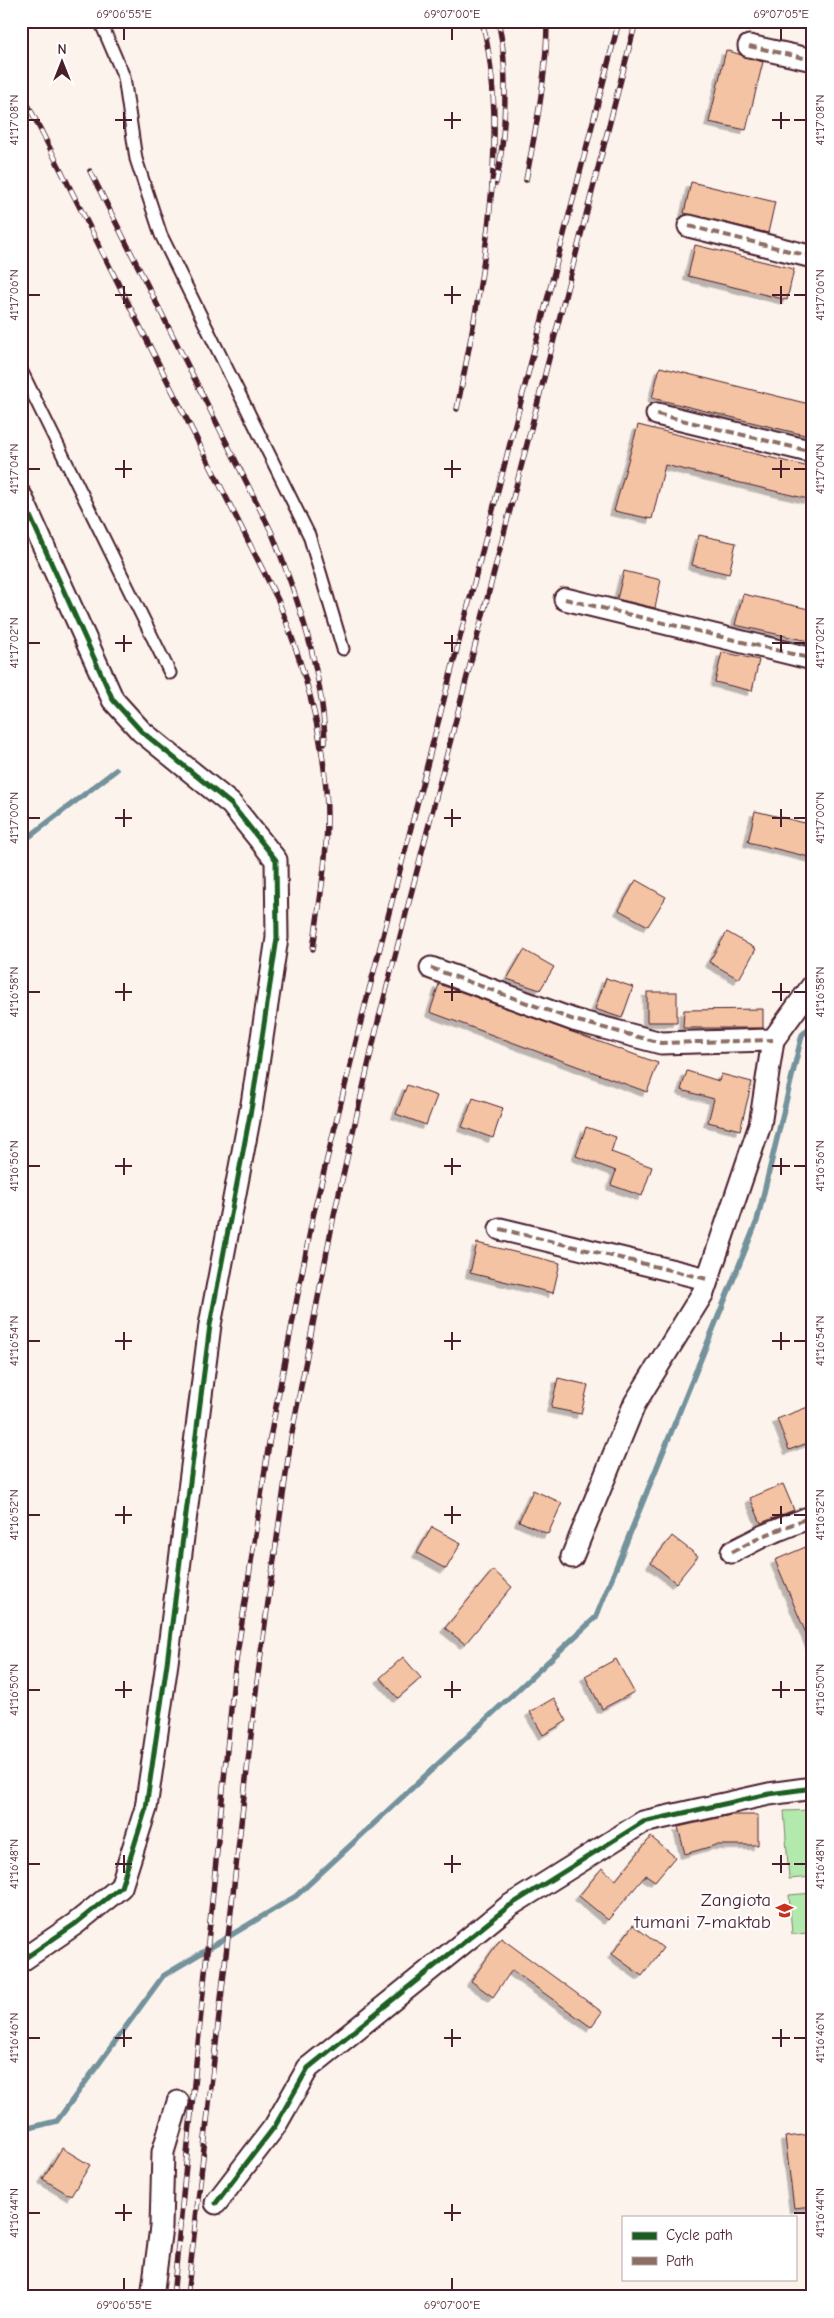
<svg xmlns="http://www.w3.org/2000/svg" width="834" height="2318" font-family="'Comic Neue',sans-serif">
<style>
.pitch{fill:#b2e9ac;stroke:#7e846c}
.lines{fill:none;stroke-linecap:round;stroke-linejoin:round}
.stream{stroke:#73929c;stroke-width:5.5}
.building{fill:#f3c3a3;stroke:#4a1f2b;filter:url(#shadow)}
.lane-casing{stroke:#4a1f2b;stroke-width:15}
.street-casing{stroke:#4a1f2b;stroke-width:25}
.lane{stroke:#fff;stroke-width:11}
.street{stroke:#fff;stroke-width:21}
.rail-casing{stroke:#4a1f2b;stroke-width:5.5}
.rail{stroke:#fff;stroke-width:4;stroke-dasharray:11;stroke-linecap:butt}
.quiet{stroke:#8d6e63;stroke-width:4;stroke-dasharray:8 4;stroke-linecap:butt}
.cycleway-casing{stroke:#fff;stroke-width:8}
.cycleway{stroke:#1b5e20;stroke-width:5}
.ticks{fill:none;stroke:#4a1f2b;stroke-width:2}
.labels{text-anchor:middle;dominant-baseline:central;stroke-width:4.5;stroke-linejoin:round;paint-order:stroke}
.poi-label{font-size:19px;fill:#4a1f2b;stroke:#fff;text-anchor:end}
.neatline{fill:none;stroke:#4a1f2b;stroke-width:2}
.ticks-label{font-size:12px;text-anchor:middle;fill:#4a1f2b}
</style>
<defs>
<filter id="shadow"><feDropShadow dx="-4.5" dy="4.5" stdDeviation="0" flood-color="#0004"/></filter>
</defs>
<rect width="100%" height="100%" fill="#fdf3ed"/>
<filter id="ink" filterUnits="userSpaceOnUse"><feTurbulence type="fractalNoise" baseFrequency=".02" numOctaves="2"/><feDisplacementMap in="SourceGraphic" scale="10" xChannelSelector="R" yChannelSelector="G"/><feConvolveMatrix kernelMatrix="1 2 1 2 8 2 1 2 1" color-interpolation-filters="sRGB"/></filter>
<g filter="url(#ink)">
<g class="pitch">
<path d="M813 1810V1877L789 1879 784 1811Z"/>
<path d="M813 1893V1933L792 1934 789 1895Z"/>
</g>
<g class="lines">
<g class="stream">
<path d="M21 843 116 770"/>
<path d="M21 2130 57 2121 163 1976 296 1896 596 1617 757 1221 802 1035 813 1024"/>
</g>
</g>
<g class="building">
<path d="M726 50 763 62 746 130 709 122Z"/>
<path d="M691 182 775 202 768 233 684 213Z"/>
<path d="M695 245 794 269 787 300 688 276Z"/>
<path d="M660 367 813 405V437L652 398Z"/>
<path d="M638 425 813 468 808 499 665 465 652 519 614 511Z"/>
<path d="M699 535 736 543 729 574 692 565Z"/>
<path d="M624 571 661 580 655 608 617 599Z"/>
<path d="M743 594 813 610V642L735 625Z"/>
<path d="M722 652 759 660 752 691 715 682Z"/>
<path d="M755 811 813 825V858L748 842Z"/>
<path d="M636 880 666 897 648 926 619 910Z"/>
<path d="M727 932 756 949 739 979 709 962Z"/>
<path d="M524 950 554 967 540 990 507 979Z"/>
<path d="M606 978 633 987 622 1018 595 1009Z"/>
<path d="M439 984 658 1063 647 1092 430 1012Z"/>
<rect x="647" y="992" width="30" height="30"/>
<path d="M763 1009V1028H683L684 1010Z"/>
<path d="M687 1071 719 1081 721 1074 752 1082 740 1130 708 1122 714 1099 681 1090Z"/>
<path d="M407 1085 437 1096 426 1125 396 1114Z"/>
<path d="M473 1098 503 1108 493 1138 462 1127Z"/>
<path d="M586 1127 616 1137 611 1152 652 1167 642 1196 611 1185 616 1171 576 1156Z"/>
<path d="M477 1243 560 1263 553 1293 470 1273Z"/>
<path d="M558 1378 588 1385 581 1414 551 1408Z"/>
<path d="M808 1407 813 1418V1441L789 1450 777 1419Z"/>
<path d="M783 1484 794 1510 761 1523 750 1498Z"/>
<path d="M533 1490 562 1503 548 1534 519 1521Z"/>
<path d="M432 1527 461 1543 446 1569 417 1553Z"/>
<path d="M672 1536 698 1556 676 1583 651 1563Z"/>
<path d="M808 1546 813 1557V1650L775 1560Z"/>
<path d="M493 1570 512 1587 465 1644 445 1628Z"/>
<path d="M403 1657 421 1678 398 1698 380 1678Z"/>
<path d="M616 1659 634 1692 602 1709 585 1676Z"/>
<path d="M554 1698 567 1721 543 1735 530 1712Z"/>
<path d="M731 1815H758V1845H716L685 1854 678 1827Z"/>
<path d="M651 1837 675 1857 655 1881 646 1875 608 1920 579 1896 602 1868 616 1880Z"/>
<path d="M633 1925 663 1948 642 1976 612 1954Z"/>
<path d="M501 1938 602 2012 591 2027 512 1970 493 1997 471 1981Z"/>
<path d="M813 2134V2206L794 2208 785 2137Z"/>
<path d="M62 2148 90 2165 71 2196 43 2179Z"/>
</g>
<g class="lines">
<defs>
<g id="lane">
<path d="M100 21 124 77 136 159 161 235 309 535 343 649"/>
<path d="M21 370 170 673"/>
</g>
<g id="street">
<path d="M749 46 813 60"/>
<path d="M689 226 813 257"/>
<path d="M657 414 813 452"/>
<path d="M21 496 113 700 141 731 231 804 276 860 277 938 252 1104 210 1325 167 1663 146 1808 121 1887 75 1924 21 1961"/>
<path d="M565 599 813 659"/>
<path d="M431 968 574 1020 661 1043 773 1040"/>
<path d="M500 1229 707 1279"/>
<path d="M732 1552 763 1536 813 1516"/>
<path d="M572 1557 635 1403 703 1293 760 1125 773 1040 813 985"/>
<path d="M216 2203 275 2126 308 2068 509 1906 643 1822 769 1794 813 1788"/>
<path d="M152 2297 161 2227 163 2152 178 2102"/>
</g>
</defs>
<use href="#lane" class="lane-casing"/>
<use href="#street" class="street-casing"/>
<use href="#lane" class="lane"/>
<use href="#street" class="street"/>
<defs>
<g id="rail">
<path d="M21 91 278 600C305 669 327 742 327 817 327 861 319 905 313 949"/>
<path d="M90 171 271 531C298 598 323 670 325 743"/>
<path d="M526 180C536 127 547 75 547 21"/>
<path d="M496 183C506 138 509 66 498 21"/>
<path d="M457 409C480 294 512 136 482 21"/>
<path d="M173 2297 235 1668 269 1443 313 1216 359 1029 619 21"/>
<path d="M187 2297 258 1674 291 1438 334 1215 378 1022 636 21"/>
</g>
</defs>
<use href="#rail" class="rail-casing"/>
<use href="#rail" class="rail"/>
<g class="quiet">
<path d="M749 46 813 60"/>
<path d="M689 226 813 257"/>
<path d="M657 414 813 452"/>
<path d="M565 599 813 659"/>
<path d="M431 968 574 1020 661 1043 773 1040"/>
<path d="M500 1229 707 1279"/>
<path d="M732 1552 763 1536 813 1516"/>
</g>
<defs>
<g id="cycleway">
<path d="M21 496 113 700 141 731 231 804 276 860 277 938 252 1104 210 1325 167 1663 146 1808 121 1887 75 1924 21 1961"/>
<path d="M216 2203 275 2126 308 2068 509 1906 643 1822 769 1794 813 1788"/>
</g>
</defs>
<use href="#cycleway" class="cycleway-casing"/>
<use href="#cycleway" class="cycleway"/>
</g>
</g>
<path class="ticks" d="M124 28V40M452 28V40M781 28V40M124 112V129M452 112V129M781 112V129M28 120H40M115 120H132M444 120H461M772 120H790M794 120H806M124 286V304M452 286V304M781 286V304M28 295H40M115 295H132M444 295H461M772 295H790M794 295H806M124 460V478M452 460V478M781 460V478M28 469H40M115 469H132M444 469H461M772 469H790M794 469H806M124 635V652M452 635V652M781 635V652M28 643H40M115 643H132M444 643H461M772 643H790M794 643H806M124 809V827M452 809V827M781 809V827M28 818H40M115 818H132M444 818H461M772 818H790M794 818H806M124 983V1001M452 983V1001M781 983V1001M28 992H40M115 992H132M444 992H461M772 992H790M794 992H806M124 1158V1175M452 1158V1175M781 1158V1175M28 1166H40M115 1166H132M444 1166H461M772 1166H790M794 1166H806M124 1332V1350M452 1332V1350M781 1332V1350M28 1341H40M115 1341H132M444 1341H461M772 1341H790M794 1341H806M124 1506V1524M452 1506V1524M781 1506V1524M28 1515H40M115 1515H132M444 1515H461M772 1515H790M794 1515H806M124 1681V1698M452 1681V1698M781 1681V1698M28 1690H40M115 1690H132M444 1690H461M772 1690H790M794 1690H806M124 1855V1873M452 1855V1873M781 1855V1873M28 1864H40M115 1864H132M444 1864H461M772 1864H790M794 1864H806M124 2029V2047M452 2029V2047M781 2029V2047M28 2038H40M115 2038H132M444 2038H461M772 2038H790M794 2038H806M124 2204V2221M452 2204V2221M28 2213H40M115 2213H132M444 2213H461M794 2213H806M124 2278V2290M452 2278V2290"/>
<defs>
<symbol id="school-bare" viewBox="-9 -9 18 18"><path d="M0-5L7-2L0 1L-7-2ZM-4 1L0 2.5L4 1V4Q0 6-4 4Z" fill="#c8321e" stroke="#fff" stroke-width="2.5" paint-order="stroke"/></symbol>
</defs>
<g fill-rule="evenodd">
<use href="#school-bare" x="772" y="1898" width="25" height="25"/>
</g>
<g class="labels">
<g class="poi-label">
<text x="771" y="1900">Zangiota<tspan x="771" dy="22">tumani 7-maktab</tspan></text>
</g>
</g>
<rect width="834" height="2318" fill="none" stroke="#fff" stroke-width="55"/>
<rect x="622" y="2216" width="175" height="65" fill="#ffffff" stroke="#b7a5aa"/>
<rect x="632" y="2232" width="25" height="8" fill="#1b5e20" stroke="#b7a5aa"/>
<text x="666" y="2240" font-size="15" fill="#4a1f2b">Cycle path</text>
<rect x="632" y="2257" width="25" height="8" fill="#8d6e63" stroke="#b7a5aa"/>
<text x="666" y="2266" font-size="15" fill="#4a1f2b">Path</text>
<g transform="translate(62 62)" stroke="#ffffff" stroke-width="4" paint-order="stroke">
<path d="M0-4L9 19L0 12L-9 19Z" fill="#4a1f2b"/>
<text y="-8" font-size="14" font-weight="bold" text-anchor="middle" fill="#4a1f2b">N</text>
</g>
<rect x="28" y="28" width="778" height="2262" class="neatline"/>
<g class="ticks-label">
<text x="124" y="18">69°06'55"E</text>
<text x="452" y="18">69°07'00"E</text>
<text x="781" y="18">69°07'05"E</text>
<text transform="translate(14 120) rotate(-90)" y="4">41°17'08"N</text>
<text transform="translate(820 120) rotate(-90)" y="4">41°17'08"N</text>
<text transform="translate(14 295) rotate(-90)" y="4">41°17'06"N</text>
<text transform="translate(820 295) rotate(-90)" y="4">41°17'06"N</text>
<text transform="translate(14 469) rotate(-90)" y="4">41°17'04"N</text>
<text transform="translate(820 469) rotate(-90)" y="4">41°17'04"N</text>
<text transform="translate(14 643) rotate(-90)" y="4">41°17'02"N</text>
<text transform="translate(820 643) rotate(-90)" y="4">41°17'02"N</text>
<text transform="translate(14 818) rotate(-90)" y="4">41°17'00"N</text>
<text transform="translate(820 818) rotate(-90)" y="4">41°17'00"N</text>
<text transform="translate(14 992) rotate(-90)" y="4">41°16'58"N</text>
<text transform="translate(820 992) rotate(-90)" y="4">41°16'58"N</text>
<text transform="translate(14 1166) rotate(-90)" y="4">41°16'56"N</text>
<text transform="translate(820 1166) rotate(-90)" y="4">41°16'56"N</text>
<text transform="translate(14 1341) rotate(-90)" y="4">41°16'54"N</text>
<text transform="translate(820 1341) rotate(-90)" y="4">41°16'54"N</text>
<text transform="translate(14 1515) rotate(-90)" y="4">41°16'52"N</text>
<text transform="translate(820 1515) rotate(-90)" y="4">41°16'52"N</text>
<text transform="translate(14 1690) rotate(-90)" y="4">41°16'50"N</text>
<text transform="translate(820 1690) rotate(-90)" y="4">41°16'50"N</text>
<text transform="translate(14 1864) rotate(-90)" y="4">41°16'48"N</text>
<text transform="translate(820 1864) rotate(-90)" y="4">41°16'48"N</text>
<text transform="translate(14 2038) rotate(-90)" y="4">41°16'46"N</text>
<text transform="translate(820 2038) rotate(-90)" y="4">41°16'46"N</text>
<text transform="translate(14 2213) rotate(-90)" y="4">41°16'44"N</text>
<text transform="translate(820 2213) rotate(-90)" y="4">41°16'44"N</text>
<text x="124" y="2309">69°06'55"E</text>
<text x="452" y="2309">69°07'00"E</text>
</g>
</svg>
